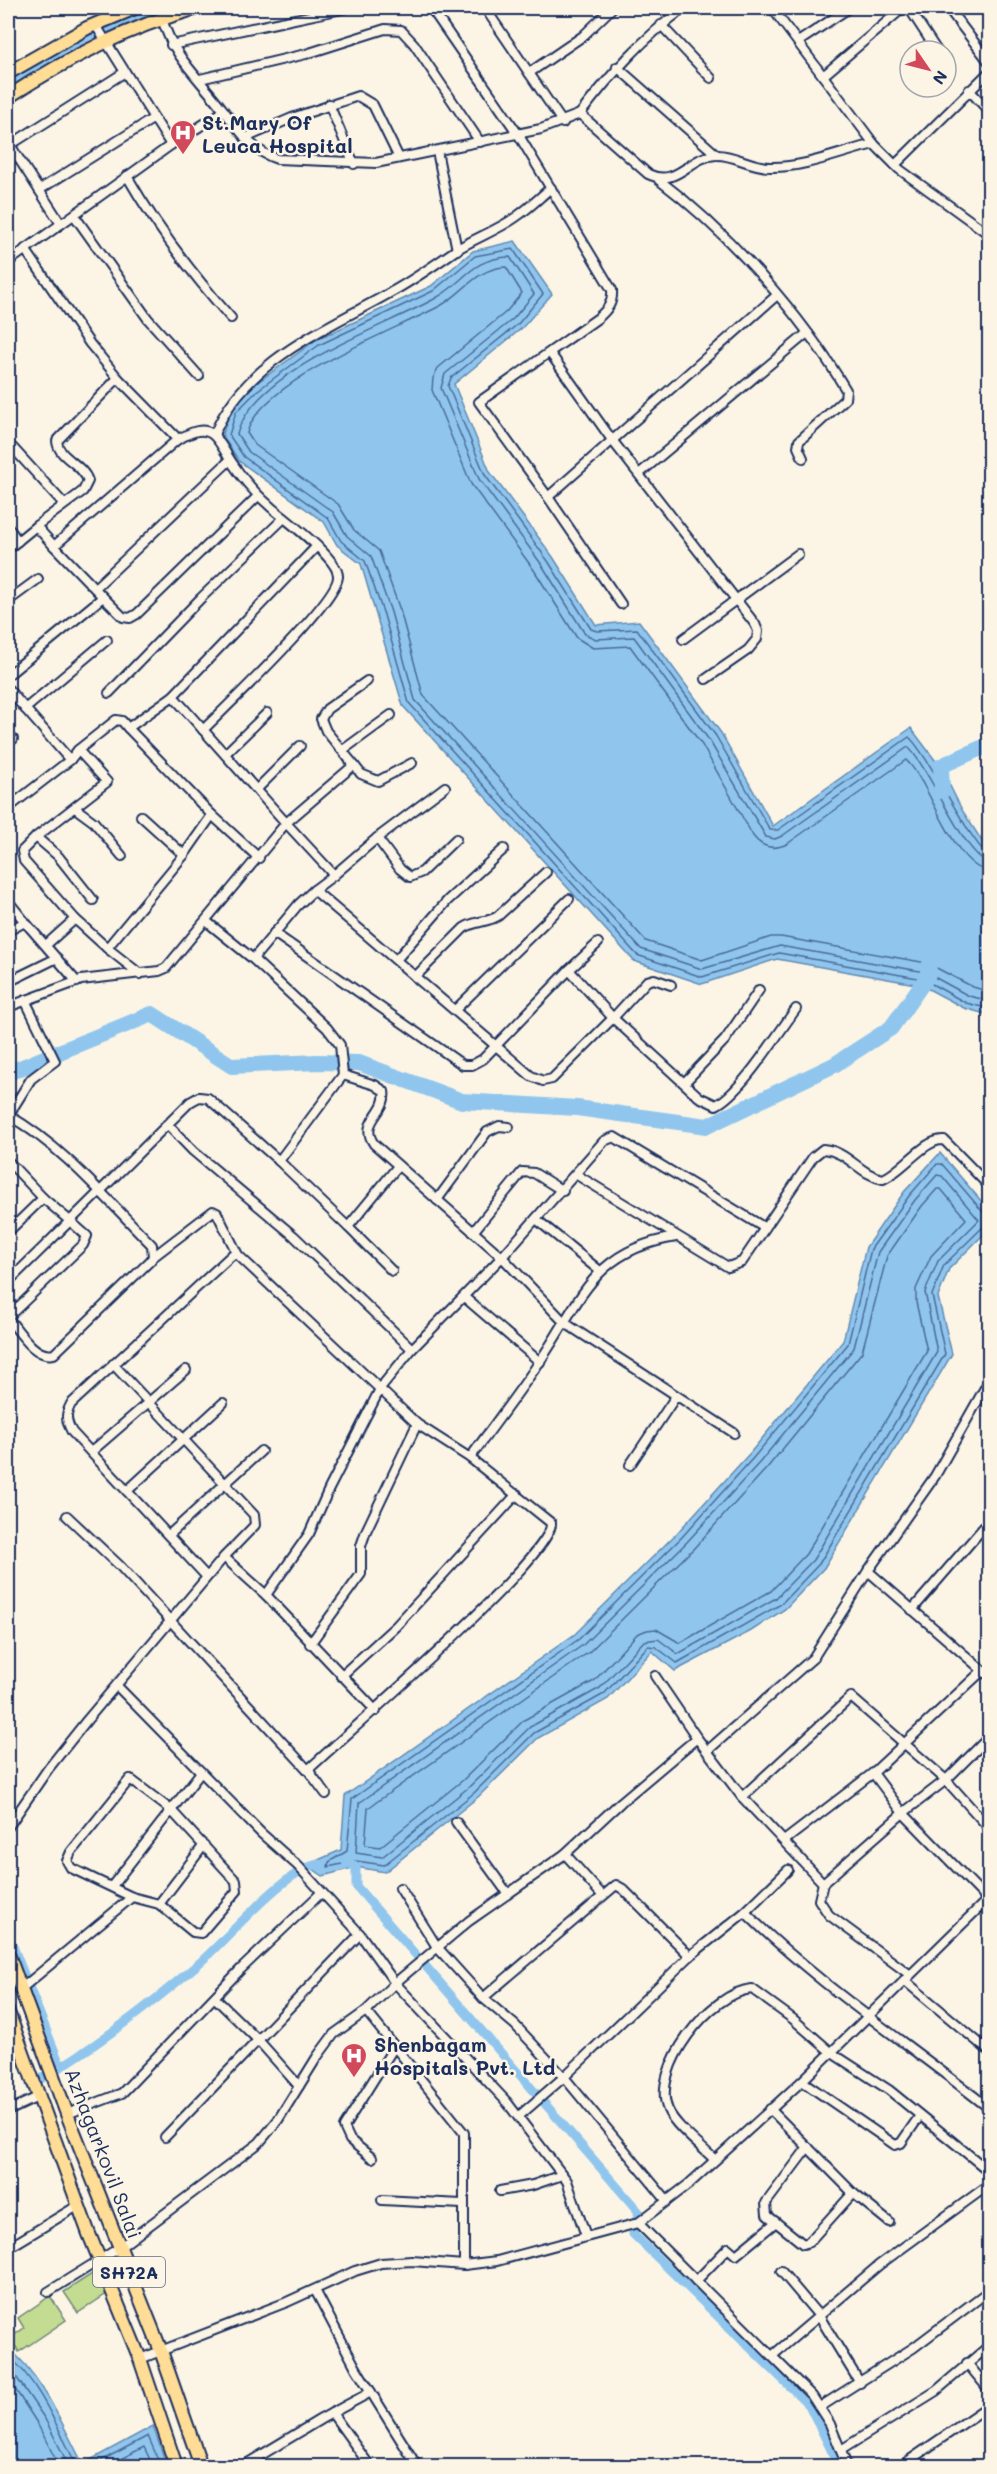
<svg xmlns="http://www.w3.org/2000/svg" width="997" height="2474" font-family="Mali,sans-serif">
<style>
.green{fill:#c3dc92;stroke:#6f8678;stroke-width:1.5}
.water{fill:#90c6ee;stroke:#618ab4;stroke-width:1.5}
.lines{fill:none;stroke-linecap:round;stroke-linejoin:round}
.shore{stroke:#4a6b98;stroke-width:1.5}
.canal{stroke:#90c6ee;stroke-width:9}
.river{stroke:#90c6ee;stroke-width:16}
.street-casing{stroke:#1b2f5e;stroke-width:12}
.primary-casing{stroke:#1b2f5e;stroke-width:16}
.street{stroke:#fcf5e5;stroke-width:8}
.primary{stroke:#ffdd96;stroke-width:12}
.labels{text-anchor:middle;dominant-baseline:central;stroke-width:5;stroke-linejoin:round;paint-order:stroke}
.shield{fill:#fcf5e5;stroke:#5e6a86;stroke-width:1.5}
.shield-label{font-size:18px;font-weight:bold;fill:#1b2f5e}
.poi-label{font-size:20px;font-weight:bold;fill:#1b2f5e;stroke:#fcf5e5;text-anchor:start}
.street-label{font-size:20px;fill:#1b2f5e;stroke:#fcf5e5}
</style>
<rect width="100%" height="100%" fill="#fcf5e5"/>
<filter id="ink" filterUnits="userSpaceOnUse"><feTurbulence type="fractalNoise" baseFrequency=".0167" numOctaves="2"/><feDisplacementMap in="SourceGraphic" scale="12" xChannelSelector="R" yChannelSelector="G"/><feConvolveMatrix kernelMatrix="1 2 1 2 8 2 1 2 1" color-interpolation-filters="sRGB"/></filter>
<g filter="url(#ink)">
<g class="green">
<path d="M98 2270 111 2291 78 2313 64 2292Z"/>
<path d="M50 2296 66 2320 19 2352 10 2338 24 2328 18 2318Z"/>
</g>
<g class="water">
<path d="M515 241 552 294 522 328 454 384 490 472 553 557 596 625 639 621 721 733 773 826 911 728 941 768 962 810 989 852V1015L964 1008 921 985 777 959 702 984 634 961 403 706 361 564 337 545 324 522 239 461 222 435 231 409 254 385 316 340 431 286 473 251Z"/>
<path d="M940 1153 989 1210V1229L949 1269 938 1297 952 1354 824 1568 785 1609 751 1631 675 1671 652 1651 608 1699 538 1738 478 1797 385 1872 356 1867 323 1876 307 1865 341 1850 345 1796 575 1634 677 1533 750 1453 843 1341 866 1247 904 1192Z"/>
<path d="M8 2348C43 2376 62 2425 83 2464L153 2426 167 2466H8Z"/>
</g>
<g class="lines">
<g class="shore">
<path d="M990 855C975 853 929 755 909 737L778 830H770L716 736 637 629 597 631 591 629 548 561 485 475 448 386 451 378 518 324 543 294 513 249 475 256 433 291 319 345 258 390 236 412 229 435 244 457 328 518 341 541 365 561 384 615 409 703 637 955 702 977 779 953 923 979 966 1003 990 1009"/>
<path d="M990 862C966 861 930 768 908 747L782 836 775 839 766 837 709 740 634 637 596 639 585 634 542 565 479 479 441 388 445 374 513 319 534 294 510 257C471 258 465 282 436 298 383 328 255 370 237 434L249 452 333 512 347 536 371 556 391 612 415 700 641 949 702 969 780 946 925 972 969 996 990 1001"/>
<path d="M990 871C954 870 931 783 906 760L787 844C774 850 762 848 753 836L702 745 630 646 593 648 577 638 534 570 471 484 432 390 433 378 438 368 506 312 522 293 506 267C476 268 464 293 440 306 395 330 260 381 247 433L255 445 338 504 354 530 379 551 400 610 423 695 646 941 702 960 771 937H781L927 963 973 987 990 992"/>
<path d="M937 1175 942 1176 979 1220 938 1261 925 1292 937 1352 813 1560 776 1598 678 1654 658 1639 644 1641 600 1688 530 1727 469 1787 382 1857 356 1853 359 1803 583 1645 687 1542 760 1462 854 1348 878 1252 915 1200Z"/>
<path d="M937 1189H941L966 1219 931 1256 916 1289V1302L927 1351 806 1554 771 1591 680 1643 656 1629 647 1630 637 1634 594 1681 524 1720 463 1780 380 1847 365 1845 368 1808 589 1652 694 1548 767 1468 862 1352 887 1256 922 1206Z"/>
<path d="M990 1214 983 1212 942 1164H937L909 1196 871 1249 848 1344 754 1457 682 1537 579 1639 352 1799 347 1851 329 1862 328 1867 356 1861 384 1865 474 1793 534 1733 604 1694 648 1646 656 1647 677 1663 781 1604 819 1564 945 1354 932 1295 944 1265 983 1227 990 1225"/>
<path d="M8 2356C39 2380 59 2432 77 2466"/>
<path d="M8 2365 45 2419 69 2466"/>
<path d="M8 2378 37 2423 59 2466"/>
<path d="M91 2466 148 2436 161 2466"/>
<path d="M107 2466 144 2447 153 2466"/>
</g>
<g class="canal">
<path d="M8 87 88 36 158 8"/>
<path d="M346 1862 356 1867V1886L639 2212 633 2234 809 2405 839 2466"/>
<path d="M8 1934 61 2067"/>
<path d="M8 2030 17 2053"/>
<path d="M30 2085C85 2055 149 2006 197 1965 227 1940 284 1869 319 1864"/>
</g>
<g class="river">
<path d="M942 791 941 766 981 748H990"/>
<path d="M8 1073 152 1014 232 1066 317 1062 359 1063 462 1101 577 1108 707 1126 834 1065 891 1028 927 977 929 966"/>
</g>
<defs>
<g id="street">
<path d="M431 8 518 134 612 290C613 303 608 309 598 318L479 402 548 497"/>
<path d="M485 8 563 123"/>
<path d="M772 8 874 144 899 169 990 235"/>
<path d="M909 8 937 51"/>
<path d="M948 8 990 63"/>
<path d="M162 18C172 56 201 80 224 111"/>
<path d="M95 24 171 145"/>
<path d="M661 25 711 78"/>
<path d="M798 42 849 8"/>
<path d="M171 45 347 8"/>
<path d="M617 67 717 155"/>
<path d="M529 73 583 36 612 8"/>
<path d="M823 76 903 8"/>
<path d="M200 79 306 54 385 29 401 30 414 44 480 142"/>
<path d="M969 90 990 112"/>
<path d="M329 104 354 164"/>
<path d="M580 114C611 74 643 38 684 8"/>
<path d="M245 138 292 118 358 96 373 105 399 158"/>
<path d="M437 151 457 250"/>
<path d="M895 165 990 71"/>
<path d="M127 176C157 228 192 274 231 318"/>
<path d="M659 180C729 233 801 314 846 390L845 399 799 441 798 447 803 458"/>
<path d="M39 190 154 118"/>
<path d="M74 215 148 319 199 376"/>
<path d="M61 224 10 145 125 72"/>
<path d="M25 249 90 344 118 378 178 439C189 434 201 426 212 434 221 441 226 455 233 464 244 481 257 495 272 508 286 520 338 558 338 576 339 600 225 708 203 730"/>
<path d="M8 262 171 145 224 111C240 131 252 151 277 159L376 163 541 129 580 114 648 174C678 188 689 156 716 155 733 154 751 167 770 167 804 168 841 152 874 144"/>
<path d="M550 353 612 440 755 624 758 631 757 639 748 650 706 679"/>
<path d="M214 435C244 360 329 328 395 290 416 278 436 264 456 250 475 238 498 230 516 217 529 208 540 197 551 188"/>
<path d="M13 448 64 504"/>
<path d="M639 474 806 334"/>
<path d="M8 527 18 541"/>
<path d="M54 546 36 526 83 491 88 481C83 464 58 458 57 441L118 378"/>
<path d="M8 549 36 526"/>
<path d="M95 588 230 460"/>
<path d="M103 597 123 617 130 618 137 614 258 496"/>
<path d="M8 601 38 579"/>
<path d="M621 604 548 497 776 296"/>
<path d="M683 639 798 554"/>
<path d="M8 675 103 597 54 546 178 439"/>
<path d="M8 689 70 760"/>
<path d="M109 693 201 598 284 518"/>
<path d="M25 709 107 640"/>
<path d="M8 742 13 739"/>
<path d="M343 750 391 715"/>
<path d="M225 754 267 713"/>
<path d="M412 763 378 781 361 774 354 765 286 823 334 875 314 890 531 1076 543 1081 552 1079 613 1018 699 1097 716 1105C741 1093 778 1033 796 1009"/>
<path d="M354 765 326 731 321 719 327 709 367 681"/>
<path d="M257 789 300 746"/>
<path d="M8 808 70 760 78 750"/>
<path d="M75 808 94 822 122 856"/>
<path d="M141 816 184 855"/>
<path d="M36 837 58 856 93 900"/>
<path d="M377 838 400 869 410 877 422 872 456 839"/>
<path d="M259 858 212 815 128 728 173 696 317 546"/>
<path d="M334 875 377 838 445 787"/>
<path d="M8 901 25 922"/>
<path d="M206 921 253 959 298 905 314 890"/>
<path d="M8 931 25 922 77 982"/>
<path d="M274 933 463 1065H472L483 1059 569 970 613 1018 647 981 654 979 671 985"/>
<path d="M46 945 75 919"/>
<path d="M107 948 75 919 24 861 22 851 36 837 107 782 78 750 116 720 122 721 128 728"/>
<path d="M253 959 327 1028 340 1045 343 1075 375 1085 384 1091C388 1113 358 1121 374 1144L502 1257 604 1141 614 1137 765 1228"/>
<path d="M396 960 448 900 504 849"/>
<path d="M569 970 598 943"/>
<path d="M140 974 107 948 184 855 212 815"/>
<path d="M415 977 464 928C476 920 487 923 498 916L546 872"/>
<path d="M8 982 57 958"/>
<path d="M8 1007 81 980 159 971 166 968 286 823 173 696"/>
<path d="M455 1010 569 899"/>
<path d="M684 1083 725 1040 759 990"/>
<path d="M8 1115C65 1148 106 1199 152 1245L153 1257 150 1261 54 1354C35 1359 19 1331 8 1318"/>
<path d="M8 1116 31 1079 55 1061 25 1000"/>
<path d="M167 1124 193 1151 294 1236 412 1349"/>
<path d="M8 1161 43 1198"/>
<path d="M279 1161 348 1227 398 1166"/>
<path d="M577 1175 728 1267 742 1262 813 1157 823 1149C848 1151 860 1175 883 1179 902 1172 925 1138 944 1140L990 1187"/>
<path d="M437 1200 487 1132 499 1126 509 1127"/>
<path d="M536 1219 600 1271"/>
<path d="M348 1227 392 1271"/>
<path d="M8 1232 43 1198 70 1221 190 1102 199 1097 208 1098 279 1161 343 1075"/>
<path d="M473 1232 522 1172 534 1173 563 1191"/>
<path d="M153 1257 213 1211 217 1213 238 1255"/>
<path d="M8 1282 70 1221 87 1236 83 1245 8 1317"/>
<path d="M464 1297 540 1362"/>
<path d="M113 1364 254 1515 255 1525 224 1557"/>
<path d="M91 1452 186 1370"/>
<path d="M470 1458C493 1426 518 1394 540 1361 582 1299 593 1250 676 1237"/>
<path d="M630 1465 676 1396"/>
<path d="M127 1491 223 1403"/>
<path d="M67 1516 120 1566 308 1770 326 1794"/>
<path d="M169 1535 261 1451"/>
<path d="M868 1571 990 1677"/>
<path d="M206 1576 72 1432C66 1421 65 1415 71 1404L233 1254 238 1255 417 1424 470 1458 551 1523C555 1555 341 1738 308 1770"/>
<path d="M266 1595 376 1711"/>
<path d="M912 1610 990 1520"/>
<path d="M310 1644 361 1574V1546L366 1531 417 1424"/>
<path d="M341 1676 396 1626 517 1494"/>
<path d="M655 1676 697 1738"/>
<path d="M117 1686 261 1833 298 1866 360 1934 395 1983 506 2101 567 2181 586 2236"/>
<path d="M707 1751 813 1658 868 1571 935 1476 990 1379"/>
<path d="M873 1773 903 1813 987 1899"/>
<path d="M130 1779 171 1810 236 1881 237 1891 201 1933 193 1932 159 1904 132 1897 71 1868 67 1861 71 1852Z"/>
<path d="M742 1797 851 1697 946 1780 990 1829"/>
<path d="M456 1822 508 1894"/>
<path d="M8 1827 48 1769 87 1720 224 1557 266 1595 309 1534 329 1489 381 1387 412 1349 502 1257 565 1323 734 1433"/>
<path d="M784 1841 873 1773 982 1671"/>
<path d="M565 1854 602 1895"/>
<path d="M823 1883 903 1813 946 1780 990 1736"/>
<path d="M112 1886 201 1772"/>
<path d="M400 1888 437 1947 483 1998 515 2025 564 2077 690 1956 745 1912 788 1870"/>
<path d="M159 1904 204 1845"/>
<path d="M745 1912C819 1986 908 2043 990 2109"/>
<path d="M904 1980 990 2052"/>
<path d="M22 1988 132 1897"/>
<path d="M215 1998 259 2041 299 2086"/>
<path d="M483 1998 616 1885 623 1889 690 1956"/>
<path d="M366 2011 464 2133V2265"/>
<path d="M802 2081 895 2145 901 2143 919 2117"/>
<path d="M770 2109 853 2193 889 2222"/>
<path d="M8 2111 40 2096"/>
<path d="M67 2114 122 2093 241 1969 320 1894"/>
<path d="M519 2116 564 2077 667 2201"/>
<path d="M165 2137 360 1934"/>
<path d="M808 2147 766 2203 767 2215 803 2244 809 2242 853 2193"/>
<path d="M372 2158 350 2140 344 2127 394 2047"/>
<path d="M715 2160C702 2147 675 2126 668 2110 650 2069 711 1992 752 1989L793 2019 832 2053 889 2090 990 2172"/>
<path d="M500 2191 533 2185 562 2175"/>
<path d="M382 2200 462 2204"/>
<path d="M638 2223 812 2396 830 2424 847 2466"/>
<path d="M8 2248 79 2205"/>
<path d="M781 2271 819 2316 860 2383"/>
<path d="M696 2281 728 2248 736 2255 776 2222"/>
<path d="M315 2290 356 2368 417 2466"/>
<path d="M48 2292 119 2248 259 2143 278 2120 317 2057 334 2034 366 2011 395 1983 469 1921 565 1854 621 1802 697 1738 742 1797 823 1883 819 1900 829 1915 909 1974"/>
<path d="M772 2356 879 2265 990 2184"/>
<path d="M140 2359 287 2302 355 2271 381 2263 412 2261 464 2265 497 2261 638 2223 689 2184 802 2081 990 1897"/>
<path d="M967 2363 990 2391"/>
<path d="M820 2407 913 2348 990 2290"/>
<path d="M332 2413 370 2466"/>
<path d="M841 2450 936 2391 990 2345"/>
<path d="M243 2466 321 2419 371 2392"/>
<path d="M901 2466 990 2405"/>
<path d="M986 2466 990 2464"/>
</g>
<g id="primary">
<path d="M8 73 87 28 135 8"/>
<path d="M8 97C68 58 128 27 197 8"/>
<path d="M8 1954 67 2114 161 2351 201 2466"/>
<path d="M8 2012 89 2234 140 2359 176 2466"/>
</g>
</defs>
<use href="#street" class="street-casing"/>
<use href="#primary" class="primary-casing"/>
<use href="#street" class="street"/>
<use href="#primary" class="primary"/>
</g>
</g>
<defs>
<symbol id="hospital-pin" viewBox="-11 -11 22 30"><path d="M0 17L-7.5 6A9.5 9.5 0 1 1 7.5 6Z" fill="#d1495b" stroke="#fcf5e5"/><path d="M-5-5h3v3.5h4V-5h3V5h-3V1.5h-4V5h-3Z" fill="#fff"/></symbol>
</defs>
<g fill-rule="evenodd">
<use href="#hospital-pin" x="168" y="118" width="30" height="40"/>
<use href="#hospital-pin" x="339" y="2041" width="30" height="40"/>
</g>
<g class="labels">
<rect class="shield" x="93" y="2257" width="72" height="30" rx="4.5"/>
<g class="shield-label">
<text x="129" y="2272">SH72A</text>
</g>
<g class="poi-label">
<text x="202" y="122">St.Mary Of<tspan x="202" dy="23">Leuca Hospital</tspan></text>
<text x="374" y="2044">Shenbagam<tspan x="374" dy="23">Hospitals Pvt. Ltd</tspan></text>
</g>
<g class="street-label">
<text transform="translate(104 2153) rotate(69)">Azhagarkovil Salai</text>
</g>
</g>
<rect width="997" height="2474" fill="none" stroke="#fcf5e5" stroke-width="30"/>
<rect x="15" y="15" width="967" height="2444" fill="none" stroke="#1b2f5e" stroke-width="2" filter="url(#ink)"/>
<g transform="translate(928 69) rotate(125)"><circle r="28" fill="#fcf5e5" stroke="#a2a6af" stroke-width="1.5"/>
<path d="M0-4.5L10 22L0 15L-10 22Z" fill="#d1495b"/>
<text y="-9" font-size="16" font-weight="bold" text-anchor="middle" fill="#1b2f5e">N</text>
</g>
</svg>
